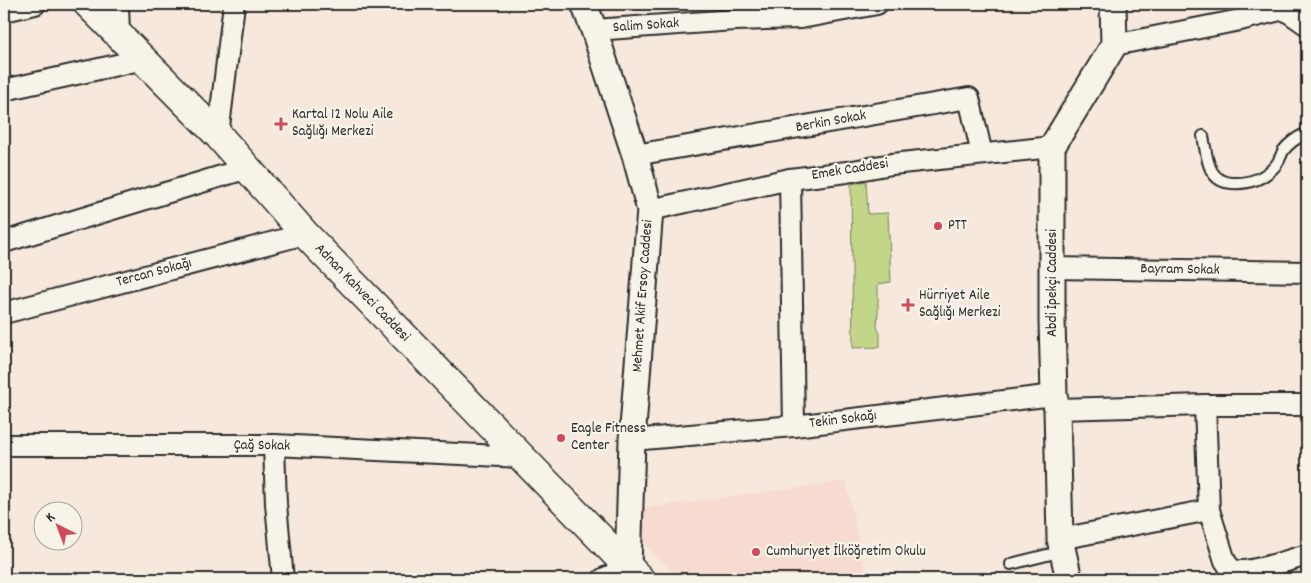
<svg xmlns="http://www.w3.org/2000/svg" width="1311" height="583" font-family="Dekko,sans-serif">
<style>
.built{fill:#f7dbd0}
.green{fill:#c3d589;stroke:#77805a}
.lines{fill:none;stroke-linecap:round;stroke-linejoin:round}
.service-casing{stroke:#2b2b2b;stroke-width:14}
.minor-casing{stroke:#2b2b2b;stroke-width:24}
.tertiary-casing{stroke:#2b2b2b;stroke-width:29}
.secondary-casing{stroke:#2b2b2b;stroke-width:31}
.service{stroke:#f7f3e8;stroke-width:10}
.minor{stroke:#f7f3e8;stroke-width:20}
.tertiary{stroke:#f7f3e8;stroke-width:25}
.secondary{stroke:#f7f3e8;stroke-width:28}
.poi-dot{fill:#d1495b;stroke:#f7f3e8;stroke-width:2}
.labels{text-anchor:middle;dominant-baseline:central;stroke-width:4.5;stroke-linejoin:round;paint-order:stroke}
.street-label{font-size:15px;fill:#2b2b2b;stroke:#f7f3e8}
.poi-label{font-size:15px;fill:#2b2b2b;stroke:#f7f3e8;text-anchor:start}
</style>
<rect width="100%" height="100%" fill="#f7e8dd"/>
<filter id="ink" filterUnits="userSpaceOnUse"><feTurbulence type="fractalNoise" baseFrequency=".02" numOctaves="2"/><feDisplacementMap in="SourceGraphic" scale="10" xChannelSelector="R" yChannelSelector="G"/><feConvolveMatrix kernelMatrix="1 2 1 2 8 2 1 2 1" color-interpolation-filters="sRGB"/></filter>
<g filter="url(#ink)">
<path class="built" d="M846 481 867 579H679L624 524 635 509Z"/>
<path class="green" d="M866 181 868 214 888 213 891 282 878 284V312L877 327 880 334V347L853 348 851 184Z"/>
<g class="lines">
<defs>
<g id="service">
<path d="M1203 136C1207 156 1207 182 1232 183 1249 184 1264 179 1276 165 1279 161 1281 156 1283 151 1289 143 1298 137 1307 133"/>
<path d="M1011 564 1063 551"/>
</g>
<g id="minor">
<path d="M118 4 119 35"/>
<path d="M4 11 35 4"/>
<path d="M594 30 734 20 801 18 877 4"/>
<path d="M1114 45 1240 20 1284 9 1307 25"/>
<path d="M4 90 144 59"/>
<path d="M218 135 234 4"/>
<path d="M635 155 969 98 982 154"/>
<path d="M790 179 794 426"/>
<path d="M650 210 790 179 847 172 892 164 1052 147"/>
<path d="M4 242 248 168"/>
<path d="M1052 268 1307 272"/>
<path d="M4 313 305 234"/>
<path d="M1205 405 1209 510 1225 561C1227 563 1228 566 1230 568 1242 577 1292 559 1307 555"/>
<path d="M1057 409 1205 405H1307"/>
<path d="M632 440 794 426 1054 395"/>
<path d="M4 445H274L520 457"/>
<path d="M274 445 276 504 283 579"/>
<path d="M1060 539 1209 510"/>
<path d="M603 579 628 568"/>
</g>
<g id="tertiary">
<path d="M584 4 594 30 635 155 650 210 632 440 628 568"/>
<path d="M1069 579 1060 539 1057 409 1054 395 1052 321V147L1114 45 1113 4"/>
</g>
<path id="secondary" d="M88 4 218 135 305 234 640 579"/>
</defs>
<use href="#service" class="service-casing"/>
<use href="#minor" class="minor-casing"/>
<use href="#tertiary" class="tertiary-casing"/>
<use href="#secondary" class="secondary-casing"/>
<use href="#service" class="service"/>
<use href="#minor" class="minor"/>
<use href="#tertiary" class="tertiary"/>
<use href="#secondary" class="secondary"/>
</g>
</g>
<g class="poi-dot">
<path d="M278.5 116.5h5v5h5v5h-5v5h-5v-5h-5v-5h5z"/>
<circle cx="938" cy="226" r="5"/>
<path d="M905.5 297.5h5v5h5v5h-5v5h-5v-5h-5v-5h5z"/>
<circle cx="561" cy="438" r="5"/>
<circle cx="756" cy="552" r="5"/>
</g>
<g class="labels">
<g class="street-label">
<text transform="translate(646 26) rotate(-4)">Salim Sokak</text>
<text transform="translate(831 122) rotate(-10)">Berkin Sokak</text>
<text transform="translate(850 170) rotate(-9)">Emek Caddesi</text>
<text transform="translate(1180 270) rotate(1)">Bayram Sokak</text>
<text transform="translate(154 273) rotate(-15)">Tercan Sokağı</text>
<text transform="translate(1053 283) rotate(-90)">Abdi İpekçi Caddesi</text>
<text transform="translate(362 293) rotate(46)">Adnan Kahveci Caddesi</text>
<text transform="translate(643 296) rotate(-86)">Mehmet Akif Ersoy Caddesi</text>
<text transform="translate(843 420) rotate(-7)">Tekin Sokağı</text>
<text transform="translate(262 446) rotate(1)">Çağ Sokak</text>
</g>
<g class="poi-label">
<text x="292" y="115">Kartal 12 Nolu Aile<tspan x="292" dy="17">Sağlığı Merkezi</tspan></text>
<text x="948" y="226">PTT</text>
<text x="919" y="296">Hürriyet Aile<tspan x="919" dy="17">Sağlığı Merkezi</tspan></text>
<text x="571" y="429">Eagle Fitness<tspan x="571" dy="17">Center</tspan></text>
<text x="766" y="552">Cumhuriyet İlköğretim Okulu</text>
</g>
</g>
<rect width="1311" height="583" fill="none" stroke="#f7f3e8" stroke-width="20"/>
<rect x="10" y="10" width="1291" height="563" fill="none" stroke="#2b2b2b" stroke-width="2" filter="url(#ink)"/>
<g transform="translate(58 526) rotate(318)"><circle r="24" fill="#f7f3e8" stroke="#a5a39c"/>
<path d="M0-4L9 19L0 12L-9 19Z" fill="#d1495b"/>
<text y="-8" font-size="14" font-weight="bold" text-anchor="middle" fill="#2b2b2b">K</text>
</g>
</svg>
